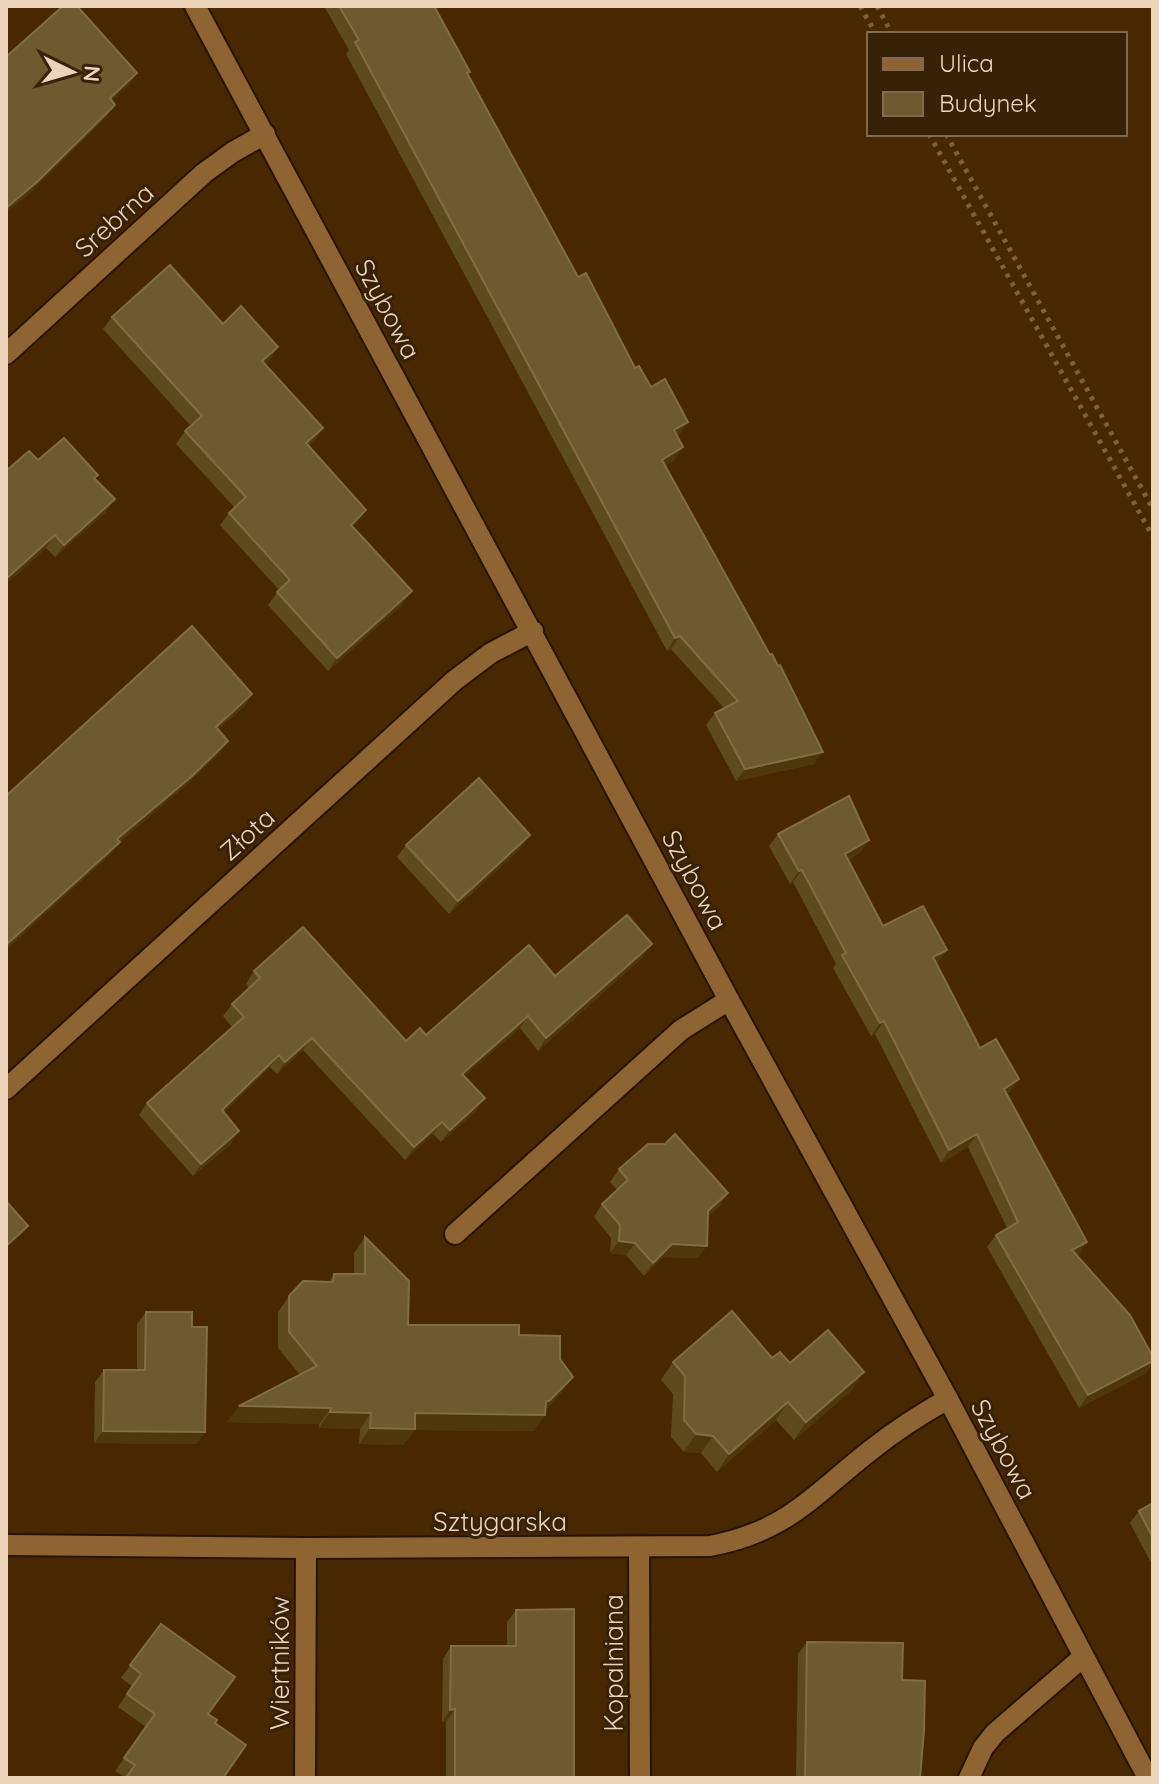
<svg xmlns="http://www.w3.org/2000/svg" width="1159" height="1784" font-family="Quicksand,sans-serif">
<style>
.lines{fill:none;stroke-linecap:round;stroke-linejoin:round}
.street-casing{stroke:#281300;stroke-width:24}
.path{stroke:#7d603d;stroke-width:5;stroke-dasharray:4 6;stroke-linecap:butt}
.street{stroke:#8f6433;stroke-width:20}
.wall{fill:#5e4b1d}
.shaded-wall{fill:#4e370a}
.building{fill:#6d5a2e;stroke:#816d44;stroke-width:2}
.labels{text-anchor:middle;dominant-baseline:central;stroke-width:6;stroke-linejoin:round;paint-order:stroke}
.street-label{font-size:26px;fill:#ecd4bb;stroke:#372107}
</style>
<rect width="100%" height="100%" fill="#472800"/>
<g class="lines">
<defs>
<g id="street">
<path d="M195 6 729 1000 948 1399 1148 1778"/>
<path d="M6 354 204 173 233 152 265 134"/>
<path d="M6 1089 455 680 491 653 533 631"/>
<path d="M455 1234 681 1030 729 1000"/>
<path d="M6 1545 306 1548 710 1546C788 1531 812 1496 871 1450 895 1431 921 1414 948 1399"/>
<path d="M639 1547 640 1778"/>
<path d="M305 1778 306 1548"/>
<path d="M969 1778 983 1748 995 1733 1083 1657"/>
</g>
</defs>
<use href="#street" class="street-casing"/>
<g class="path">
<path d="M860 6 876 34"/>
<path d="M877 6 892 34"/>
<path d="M929 134 1153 537"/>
<path d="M946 134 1153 509"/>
</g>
<use href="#street" class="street"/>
</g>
<g class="wall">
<path d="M324 6H434L470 72 467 75 578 277 635 368 679 435 677 436 683 447 674 460 665 465 814 764 736 781 706 725 715 713 724 708 671 649 667 651 346 54 349 50Z"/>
<path d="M112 317 223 324 278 347 269 360 265 364 323 428 314 441 309 445 366 510 353 527 403 604 328 671 268 605 279 590 220 525 229 513 235 508 176 444 185 431 191 426 103 329Z"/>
<path d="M38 460 95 479 106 512 55 557 46 548 6 584V471Z"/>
<path d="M778 834 861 852 848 860 883 926 947 950 936 963 980 1048 1010 1092 1006 1094 1079 1255 1077 1256 1153 1357V1362L1146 1373 1079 1408 987 1247 996 1235 1007 1228 968 1147 941 1163 875 1034 871 1036 833 968 836 964 793 882 790 884 769 846Z"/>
<path d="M406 845 521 848 449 914 397 857Z"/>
<path d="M643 957 538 1051 520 1028 464 1076 476 1111 441 1142 433 1134 405 1160 303 1050 277 1074 270 1067 224 1112 231 1144 193 1176 139 1115 147 1103 232 1027 223 1016 232 1004 249 988 246 984 254 971 406 1041 426 1035 555 976Z"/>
<path d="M619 1169 720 1206 708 1216 698 1258 663 1257 644 1276 626 1255 610 1253 611 1238 594 1217 602 1204 617 1190 610 1182Z"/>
<path d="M365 1237 408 1325 519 1335 561 1393 546 1410 545 1415 534 1431 415 1430 403 1445 359 1444 360 1429 319 1428V1424L227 1422 300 1375 278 1348V1312L289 1296 329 1282 334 1274H354V1253Z"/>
<path d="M146 1312 192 1327 205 1432 196 1444 94 1443 95 1382 104 1370H137V1324Z"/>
<path d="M772 1358 852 1390 794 1440 776 1420 717 1472 701 1453 684 1452 671 1437 673 1394 661 1380 673 1362Z"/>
<path d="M1153 1503V1560L1150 1561 1130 1523 1139 1511Z"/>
<path d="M516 1610 574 1778H446V1722H442L443 1659 451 1646H507V1622Z"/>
<path d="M161 1624 235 1677 126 1778 115 1771 146 1727 118 1707 132 1686 121 1678Z"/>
<path d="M807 1642 902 1680 920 1778H796L798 1654Z"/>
</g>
<g class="shaded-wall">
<path d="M137 73 129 85 101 111 110 98Z"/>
<path d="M115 105 106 117 29 194 6 213V208Z"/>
<path d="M278 347 269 360 253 374 262 361Z"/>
<path d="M688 422 679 435 665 442 674 430Z"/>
<path d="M323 428 314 441 298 455 306 443Z"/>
<path d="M683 447 674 460 653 472 662 460Z"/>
<path d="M115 499 106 512 55 557 64 545Z"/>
<path d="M366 510 357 523 342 537 351 525Z"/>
<path d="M55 535 46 548 6 584V579Z"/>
<path d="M412 591 403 604 328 671 337 658Z"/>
<path d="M680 636 671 649 667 651 675 638Z"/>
<path d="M252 694 244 707 207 739 216 727Z"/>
<path d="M228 741 220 753 182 789 119 843 111 854 6 950V945L117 839Z"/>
<path d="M823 752 814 764 736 781 745 769Z"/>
<path d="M530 835 521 848 449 914 458 901Z"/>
<path d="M869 840 861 852 836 866 845 854Z"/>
<path d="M802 870 793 882 790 884 799 871Z"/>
<path d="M652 944 643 957 538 1051 546 1038Z"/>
<path d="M947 950 938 962 924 970 933 957Z"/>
<path d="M528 1016 520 1028 453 1086 462 1074Z"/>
<path d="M884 1021 875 1034 871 1036 880 1023Z"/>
<path d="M312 1038 303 1050 277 1074 285 1062Z"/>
<path d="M279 1055 270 1067 214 1122 222 1110Z"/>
<path d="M1019 1079 1010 1092 995 1102 1004 1089Z"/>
<path d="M485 1098 476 1111 441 1142 450 1130Z"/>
<path d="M442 1122 433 1134 405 1160 414 1147Z"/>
<path d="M239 1131 231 1144 193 1176 201 1164Z"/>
<path d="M977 1134 968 1147 941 1163 949 1150Z"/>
<path d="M728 1193 720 1206 699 1224 708 1211Z"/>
<path d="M28 1226 24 1232 6 1248V1246Z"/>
<path d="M619 1241 635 1243 626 1255 610 1253Z"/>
<path d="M1087 1242 1079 1255 1063 1263 1072 1250Z"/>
<path d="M672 1244 707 1246 698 1258 663 1257 644 1276 653 1263Z"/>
<path d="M1153 1361 1146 1373 1079 1408 1088 1395Z"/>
<path d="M864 1372 852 1390 794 1440 806 1422Z"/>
<path d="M573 1377 561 1393 541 1415H545L534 1431 415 1430 403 1445 359 1444 370 1428 415 1413 546 1401Z"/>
<path d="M788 1402 776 1420 717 1472 729 1454Z"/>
<path d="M239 1406 331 1408 319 1424 227 1422Z"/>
<path d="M330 1412 371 1413 360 1429 319 1428Z"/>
<path d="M103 1431 205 1432 196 1444 94 1443Z"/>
<path d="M696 1434 713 1436 701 1453 684 1452Z"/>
<path d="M455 1709 446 1722H442L450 1710Z"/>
</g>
<g class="building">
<path d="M63 6H77L137 73 110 98 115 105 38 181 6 208V57Z"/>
<path d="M339 6H434L470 72 467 73 578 277 586 273 635 368 639 366 651 387 665 379 688 422 674 430 683 447 662 460 770 655 772 654 778 666 780 665 823 752 745 769 715 713 738 701 680 636 675 638 355 42 359 40Z"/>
<path d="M170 265 223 324 241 306 278 347 262 361 323 428 306 443 366 510 351 525 412 591 337 658 277 592 290 580 229 513 246 497 185 431 202 416 112 317Z"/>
<path d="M64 438 98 475 94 478 115 499 64 545 55 535 6 579V471L29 451 38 460Z"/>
<path d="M192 626 252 694 216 727 228 741 191 777 117 839 120 842 6 945V796Z"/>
<path d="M479 778 530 835 458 901 406 845Z"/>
<path d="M849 796 869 840 845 854 883 926 923 906 947 950 933 957 980 1048 996 1039 1019 1079 1004 1089 1087 1242 1072 1250 1130 1315 1153 1357V1361L1088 1395 996 1235 1018 1222 977 1134 949 1150 884 1021 880 1023 842 955 846 953 802 870 799 871 778 834Z"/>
<path d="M627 915 652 944 546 1038 528 1016 462 1074 485 1098 450 1130 442 1122 414 1147 312 1038 285 1062 279 1055 222 1110 239 1131 201 1164 147 1103 244 1017 232 1004 260 978 254 971 303 927 406 1041 420 1028 426 1035 529 945 555 976Z"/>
<path d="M675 1134 728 1193 708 1211 707 1246 672 1244 653 1263 635 1243 619 1241 620 1225 602 1204 628 1180 619 1169 648 1144H665Z"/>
<path d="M6 1201 28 1226 6 1246Z"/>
<path d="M365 1237 409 1281 408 1325H519V1335L560 1336V1359L573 1377 549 1401H546L545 1415 415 1413V1429L370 1428 371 1413 330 1412 331 1408 239 1406 317 1366 289 1332V1296L303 1281 333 1282 334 1274H365Z"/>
<path d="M732 1311 772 1358 780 1352 790 1363 828 1330 864 1372 806 1422 788 1402 729 1454 713 1436 696 1434 684 1420 685 1376 673 1362Z"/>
<path d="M146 1312H192V1327H207L205 1432 103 1431 104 1370H145Z"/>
<path d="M1153 1503V1538L1139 1511Z"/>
<path d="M574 1609V1778H455V1709L450 1710 451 1646H516V1610Z"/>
<path d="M161 1624 235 1677 208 1714 217 1720 215 1723 246 1745 223 1778H126L135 1765 124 1758 155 1714 127 1694 141 1674 130 1665Z"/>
<path d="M807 1642 903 1643 902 1680 925 1681 924 1730 920 1778H805Z"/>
</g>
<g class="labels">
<g class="street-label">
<text transform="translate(114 220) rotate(-42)">Srebrna</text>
<text transform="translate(388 309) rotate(62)">Szybowa</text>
<text transform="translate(247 834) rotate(-42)">Złota</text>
<text transform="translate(695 880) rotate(62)">Szybowa</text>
<text transform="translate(1004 1449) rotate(62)">Szybowa</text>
<text x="500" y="1521">Sztygarska</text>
<text transform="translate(279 1663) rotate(-90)">Wiertników</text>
<text transform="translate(613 1663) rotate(-90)">Kopalniana</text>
</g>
</g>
<rect width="1159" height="1784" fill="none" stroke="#ecd4bb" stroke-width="16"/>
<rect x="867" y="32" width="260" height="104" fill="#372107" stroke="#7f694f" stroke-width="2"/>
<rect x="883" y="58" width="40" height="12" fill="#8f6433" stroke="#7f694f" stroke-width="2"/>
<text x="939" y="72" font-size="24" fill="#ecd4bb">Ulica</text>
<rect x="883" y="92" width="40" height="24" fill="#6d5a2e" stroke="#7f694f" stroke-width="2"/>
<text x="939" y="112" font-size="24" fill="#ecd4bb">Budynek</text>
<g transform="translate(72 72) rotate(95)" stroke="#372107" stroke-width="6" paint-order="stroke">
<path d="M0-6L14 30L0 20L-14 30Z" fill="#ecd4bb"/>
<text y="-12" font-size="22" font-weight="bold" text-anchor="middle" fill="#ecd4bb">N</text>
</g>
</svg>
